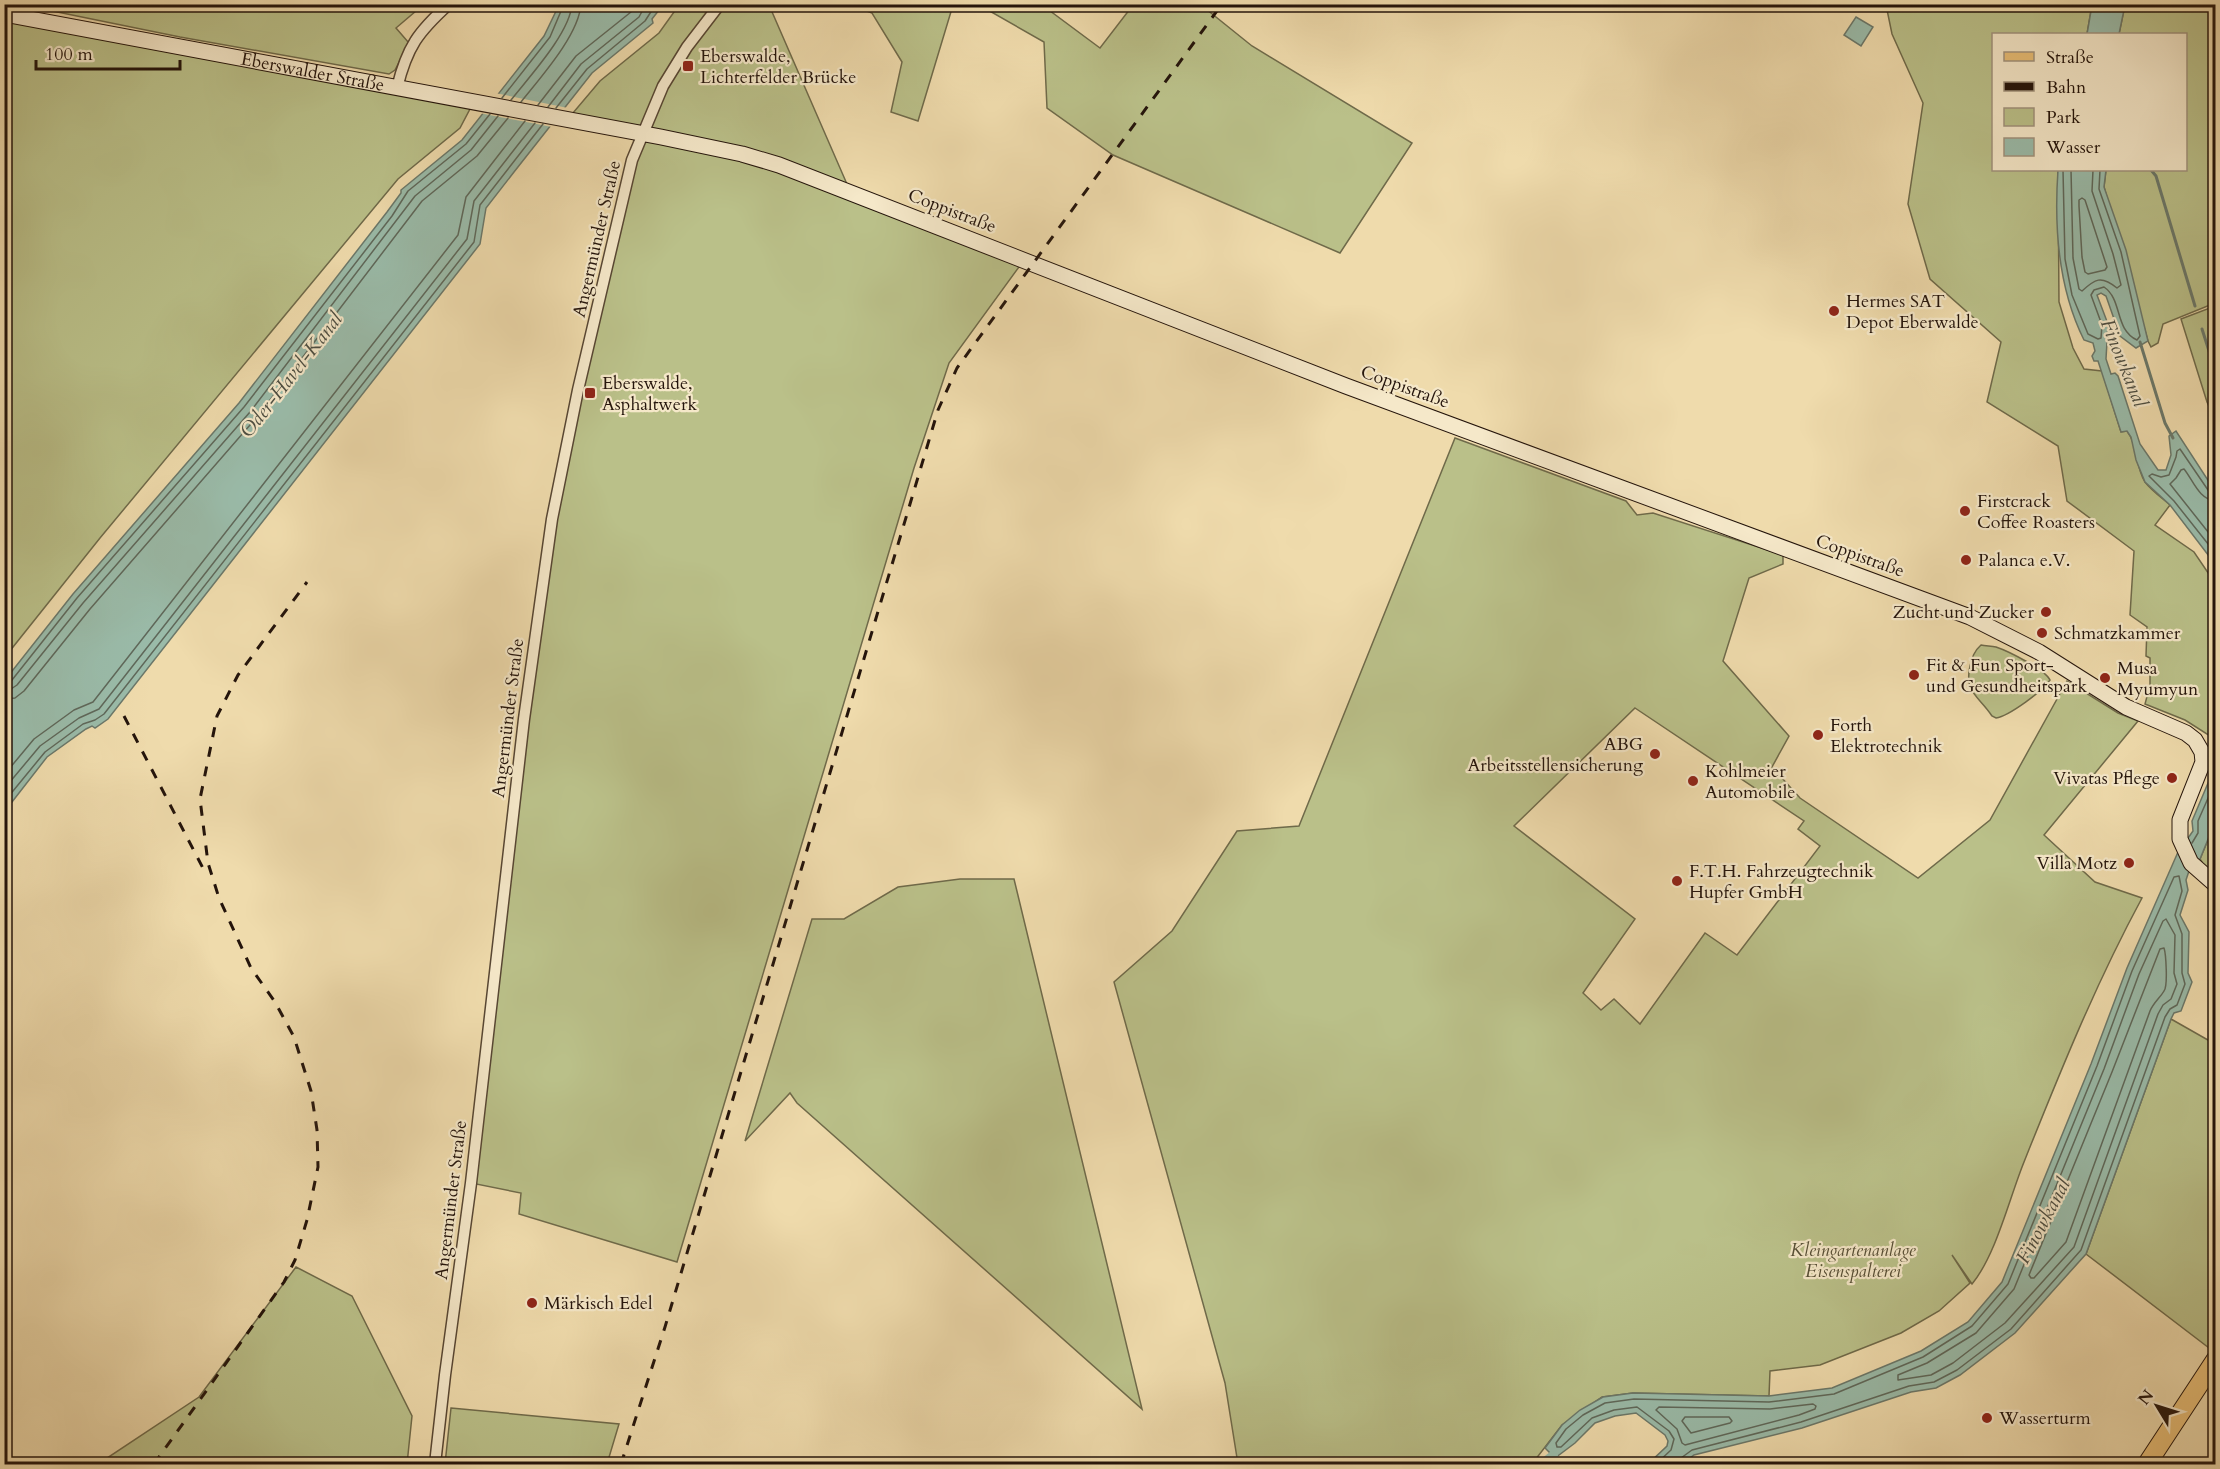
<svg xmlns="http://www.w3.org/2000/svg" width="2220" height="1469" font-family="Cardo,serif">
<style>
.green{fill:#bac089;stroke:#6f6a4a;stroke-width:1.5;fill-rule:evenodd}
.water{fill:#9abba9;stroke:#6b786a;stroke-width:1.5}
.pier{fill:#efdbac}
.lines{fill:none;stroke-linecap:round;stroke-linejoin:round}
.shore{stroke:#5f685a;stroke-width:1.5}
.stream{stroke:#6b786a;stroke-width:3}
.canal{stroke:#9abba9;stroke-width:10}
.minor-casing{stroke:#574633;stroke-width:13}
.secondary-casing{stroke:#24140b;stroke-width:17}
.primary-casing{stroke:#24140b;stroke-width:20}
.minor{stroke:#f5e8c9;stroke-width:10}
.secondary{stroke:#f5e8c9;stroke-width:15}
.primary{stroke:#e8be76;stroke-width:18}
.rail{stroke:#24140b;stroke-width:3;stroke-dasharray:10 10;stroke-linecap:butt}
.poi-dot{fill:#8f2418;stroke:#f5e8c9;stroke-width:2}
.labels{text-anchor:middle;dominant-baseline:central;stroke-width:4.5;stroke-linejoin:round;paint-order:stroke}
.poi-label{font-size:18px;fill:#24140b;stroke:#f5e8c9;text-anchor:start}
.street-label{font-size:18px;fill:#24140b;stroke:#f5e8c9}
.park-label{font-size:18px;font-style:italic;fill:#585037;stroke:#f5e8c9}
.water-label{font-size:20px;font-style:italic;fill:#4d4e42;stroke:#f5e8c9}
</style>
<rect width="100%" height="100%" fill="#efdbac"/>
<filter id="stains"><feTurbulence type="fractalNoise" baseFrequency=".00333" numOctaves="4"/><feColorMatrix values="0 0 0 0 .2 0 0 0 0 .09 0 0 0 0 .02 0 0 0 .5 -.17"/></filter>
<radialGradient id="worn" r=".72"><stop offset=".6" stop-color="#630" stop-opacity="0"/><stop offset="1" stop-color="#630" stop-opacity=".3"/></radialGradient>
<g class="green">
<path d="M23 5H423L396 28 409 43 395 70 389 74 180 37Z"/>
<path d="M679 5H769L850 191 1024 260 949 363 914 468 677 1262 519 1214 521 1193 471 1183 539 603 610 251 642 134 567 120 600 81 659 33Z"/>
<path d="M851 5H953L918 121 891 112 902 62 872 13Z"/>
<path d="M979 5H1042L1100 48 1133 5H1201L1252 46 1412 143 1340 253 1113 155 1047 108 1044 42Z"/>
<path d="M1886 5H2092L2087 34H1994V170H2058L2059 302 2073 348 2084 369 2102 371 2121 432 2127 431C2138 445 2135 467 2145 482 2151 490 2162 498 2170 505L2155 525 2194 552 2215 583V688L2210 736 2185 720 2145 704 2150 685V658L2146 656 2147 627 2130 615 2134 551 2067 501 2058 446 1987 402 2001 342 1930 279 1908 204 1923 103 1892 34Z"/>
<path d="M2125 5H2215V303L2163 324 2158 343 2151 347 2148 341 2104 187 2106 170H2186V34H2119Z"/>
<path d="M5 18 471 107 460 128 398 179 100 538 5 657Z"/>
<path d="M2215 306V420L2207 402 2181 319Z"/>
<path d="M1455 438 1626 501 1637 515 1653 513 1783 555V564L1749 578 1723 661 1789 736 1772 767 1800 798 1918 878 1990 820 2067 681 2118 713 2138 721 2044 835 2095 882 2142 898C2096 983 2060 1072 2024 1162 2009 1199 1996 1255 1972 1284L1952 1255 1970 1283 1939 1311 1901 1333 1820 1365 1770 1371 1769 1396 1633 1393 1602 1397 1562 1425 1532 1464H1238L1225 1383 1114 982 1172 931 1237 831 1299 826ZM1635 708 1804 821 1798 829 1820 846 1737 955 1705 933 1640 1024 1614 999 1601 1010 1583 993 1635 919 1514 826Z"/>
<path d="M1981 645C1985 646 1991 646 1996 647 2008 651 2046 670 2050 680 2043 691 2009 716 1996 718L1992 716C1979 696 1964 693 1970 666 1972 658 1974 651 1981 645Z"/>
<path d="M2215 823V876L2201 864 2202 862 2200 859Z"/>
<path d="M960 879H1014L1142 1409 797 1103 790 1093 745 1141 812 919H844L898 887Z"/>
<path d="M2171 1019 2215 1044 2216 1347 2213 1351 2086 1254Z"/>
<path d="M296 1267 352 1296 412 1416 407 1464H98L199 1397Z"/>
<path d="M451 1408 619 1424 607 1464H445Z"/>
</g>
<g class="water">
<path d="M559 5H663L652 19 653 23 592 73 514 172 486 208 480 244 108 719 95 728 92 726 86 729 47 757 5 811V680L73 594 239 403 387 212 401 193V190L462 140 544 36Z"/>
<path d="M2092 5H2125L2119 34H2087Z"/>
<path d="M1856 17 1873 27 1861 46 1844 35Z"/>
<path d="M2058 170H2106L2104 187 2126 250 2148 341 2136 348 2120 336 2106 296 2101 293 2097 295 2108 324 2106 359 2111 374 2115 373 2118 376 2140 444 2158 470H2166L2171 455 2169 436 2176 431 2215 491V564L2170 505 2145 482 2136 460 2131 437 2127 431 2121 432 2098 361H2094L2092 356 2095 351 2093 343 2084 340C2058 288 2054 227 2058 170Z"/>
<path d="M2215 758V822L2200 859 2189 871 2186 880 2188 890 2180 915 2189 932 2188 973 2192 982 2181 1011 2174 1013 2171 1019 2086 1254 2015 1333 1960 1375 1936 1388 1911 1392 1802 1428 1694 1455 1682 1464H1648L1667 1446 1668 1441 1665 1435 1636 1413 1615 1416 1595 1423 1575 1443 1555 1458 1545 1448 1562 1425 1580 1410 1603 1397 1633 1393 1769 1396 1832 1388 1921 1351 1968 1322 2002 1282 2091 1064 2127 968 2178 852 2193 831 2192 821 2211 776Z"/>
</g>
<path class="pier" d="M495 93 568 108 552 127 479 113Z"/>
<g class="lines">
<g class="shore">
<path d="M502 98 550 37 564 4"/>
<path d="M511 100C529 77 570 33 572 4"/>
<path d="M521 102C540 78 579 35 581 4"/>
<path d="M538 105 576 56 631 12 635 4"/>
<path d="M548 107 581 64 639 17 646 4"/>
<path d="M556 108 587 69 645 21 656 4"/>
<path d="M2063 170 2065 259 2072 295 2088 334 2098 339 2101 338 2102 325 2091 295 2094 290 2104 287C2123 300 2114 329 2137 340L2140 336 2121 252 2099 189 2100 170"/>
<path d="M2071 170 2073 258 2079 289 2082 291C2095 279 2101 275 2117 288L2121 285 2113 254 2092 191 2093 170"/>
<path d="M2082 198 2085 200 2107 267 2105 270 2088 274 2085 272 2082 257 2079 206V200Z"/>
<path d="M2216 493 2208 490 2180 449 2177 451 2176 457 2169 475 2161 477 2152 474 2149 476 2174 501 2216 554"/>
<path d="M2216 501C2199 500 2193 480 2184 469L2181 470 2176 478 2170 484 2216 542"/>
<path d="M4 683 12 680 77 598 244 407 392 216 408 191 466 144 490 114"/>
<path d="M4 690 11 689 17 685 83 603 250 412 415 196 471 150 498 116"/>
<path d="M4 699 15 698 24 691 90 609 257 417 422 201 477 156 508 118"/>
<path d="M4 775 34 739 74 710 93 702 458 235 466 197 525 121"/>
<path d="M4 789 40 746 79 718 99 709 467 239 474 201 535 123"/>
<path d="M4 802 45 752 83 724 95 720 104 714 474 242 480 205 543 124"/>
<path d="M2192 843 2198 833V821L2216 780"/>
<path d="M2166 919 2175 935 2174 973 2177 984 2171 999 2163 1005 2158 1014 2074 1247 2005 1323 1953 1363 1931 1375 1898 1380V1375L1927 1363 1976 1333 2014 1289 2104 1069 2139 974 2163 921Z"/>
<path d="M2164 948C2166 954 2168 986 2164 991 2160 998 2154 1002 2150 1011L2066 1242 2034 1278H2031L2029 1275 2112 1072 2160 949Z"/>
<path d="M1813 1404 1816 1406 1815 1409 1799 1415 1685 1445 1682 1443 1677 1429 1656 1410 1659 1407 1770 1409Z"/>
<path d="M1685 1417H1729L1732 1421 1730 1423 1691 1433 1682 1421Z"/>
<path d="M1656 1464 1671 1450 1674 1439 1669 1431 1637 1407 1614 1410 1592 1418 1561 1447H1557L1556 1443 1566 1429 1583 1415 1605 1403 1634 1399 1769 1402 1834 1394 1923 1357 1972 1326 2008 1284 2097 1066 2132 971 2174 877 2179 876 2182 891 2175 915 2182 934V973L2185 984 2177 1005 2170 1009 2165 1017 2081 1250 2011 1329 1957 1370 1934 1382 1909 1386 1801 1422 1692 1450 1681 1458 1679 1464"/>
</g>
<g class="stream">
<path d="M2151 170 2156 176 2195 306"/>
<path d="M2202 329 2216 373"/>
<path d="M2140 342 2165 423 2173 438"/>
</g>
<path class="canal" d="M1543 1464 1553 1456"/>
<defs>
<g id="minor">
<path d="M397 88C407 47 418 32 449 4"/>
<path d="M435 1464 445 1375 471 1183 524 719 552 519 578 390 632 160 663 86 687 47 720 4"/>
</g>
<g id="secondary">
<path id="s1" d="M4 14 661 137 742 154 779 165 1346 386 1970 617 2039 652 2126 707 2186 733 2195 740 2202 752 2203 762 2180 820V839L2191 863 2216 885"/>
</g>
<path id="primary" d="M2147 1464 2216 1359"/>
</defs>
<use href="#minor" class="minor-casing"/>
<use href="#secondary" class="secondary-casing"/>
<use href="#primary" class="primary-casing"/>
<use href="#minor" class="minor"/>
<use href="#secondary" class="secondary"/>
<use href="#primary" class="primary"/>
<g class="rail">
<path d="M124 716 206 874"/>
<path d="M154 1464 284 1282 295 1260 307 1220 318 1167 317 1130 311 1091 294 1037 275 1002 251 968 219 898 208 863 200 799 217 716 238 675 307 582"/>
<path d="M621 1464 665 1327 938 410 957 368 1222 4"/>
</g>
</g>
<g class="poi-dot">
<rect x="682" y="60" width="12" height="12" rx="3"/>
<circle cx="1834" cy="311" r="6"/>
<rect x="584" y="387" width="12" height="12" rx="3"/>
<circle cx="1965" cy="511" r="6"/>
<circle cx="1966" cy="560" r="6"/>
<circle cx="2046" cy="612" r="6"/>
<circle cx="2042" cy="633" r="6"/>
<circle cx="1914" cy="675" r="6"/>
<circle cx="2105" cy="678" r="6"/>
<circle cx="1818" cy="735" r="6"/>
<circle cx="1655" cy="754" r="6"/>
<circle cx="2172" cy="778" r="6"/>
<circle cx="1693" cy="781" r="6"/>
<circle cx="2129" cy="863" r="6"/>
<circle cx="1677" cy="881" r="6"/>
<circle cx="532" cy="1303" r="6"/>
<circle cx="1987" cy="1418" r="6"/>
</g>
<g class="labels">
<g class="poi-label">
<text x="700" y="56">Eberswalde,<tspan x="700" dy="21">Lichterfelder Brücke</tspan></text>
<text x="1846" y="301">Hermes SAT<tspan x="1846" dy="21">Depot Eberwalde</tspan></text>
<text x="602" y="383">Eberswalde,<tspan x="602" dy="21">Asphaltwerk</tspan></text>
<text x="1977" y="501">Firstcrack<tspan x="1977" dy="21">Coffee Roasters</tspan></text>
<text x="1978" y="560">Palanca e.V.</text>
<text x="2034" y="612" text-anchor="end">Zucht und Zucker</text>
<text x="2054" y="633">Schmatzkammer</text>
<text x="1926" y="665">Fit &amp; Fun Sport-<tspan x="1926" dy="21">und Gesundheitspark</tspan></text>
<text x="2117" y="668">Musa<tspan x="2117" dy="21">Myumyun</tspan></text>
<text x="1830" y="725">Forth<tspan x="1830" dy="21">Elektrotechnik</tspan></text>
<text x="1643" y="744" text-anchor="end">ABG<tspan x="1643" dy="21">Arbeitsstellensicherung</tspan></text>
<text x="1705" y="771">Kohlmeier<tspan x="1705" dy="21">Automobile</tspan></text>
<text x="2160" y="778" text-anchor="end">Vivatas Pflege</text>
<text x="2117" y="863" text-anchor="end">Villa Motz</text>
<text x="1689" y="871">F.T.H. Fahrzeugtechnik<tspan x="1689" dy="21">Hupfer GmbH</tspan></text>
<text x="544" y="1303">Märkisch Edel</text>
<text x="1999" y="1418">Wasserturm</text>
</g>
<g class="street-label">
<text stroke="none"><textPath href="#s1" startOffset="314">Eberswalder Straße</textPath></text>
<text transform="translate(952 211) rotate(21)">Coppistraße</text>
<text transform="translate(597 239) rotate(-77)">Angermünder Straße</text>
<text transform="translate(1405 387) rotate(20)">Coppistraße</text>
<text transform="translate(1860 556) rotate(20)">Coppistraße</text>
<text transform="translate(508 718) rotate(-83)">Angermünder Straße</text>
<text transform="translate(451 1200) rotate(-83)">Angermünder Straße</text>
</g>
<g class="park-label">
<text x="1853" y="1250">Kleingartenanlage<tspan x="1853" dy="21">Eisenspalterei</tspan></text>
</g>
<g class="water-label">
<text transform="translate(2124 363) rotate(68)">Finowkanal</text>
<text transform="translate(291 375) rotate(-52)">Oder-Havel-Kanal</text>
<text transform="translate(2043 1221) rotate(-62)">Finowkanal</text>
</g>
</g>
<rect width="2220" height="1469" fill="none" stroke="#efdbac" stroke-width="24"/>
<rect x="6" y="6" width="2208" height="1457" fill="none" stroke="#24140b" stroke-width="3"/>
<rect x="12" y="12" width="2196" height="1445" fill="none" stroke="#24140b" stroke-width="1.5"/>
<rect x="1992" y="33" width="195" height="138" fill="#f5e8c9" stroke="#a1937d" stroke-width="1.5"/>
<rect x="2004" y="52" width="30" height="9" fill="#e8be76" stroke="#a1937d" stroke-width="1.5"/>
<text x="2046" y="63" font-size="18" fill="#24140b">Straße</text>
<rect x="2004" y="82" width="30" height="9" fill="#24140b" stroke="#a1937d" stroke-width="1.5"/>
<text x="2046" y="93" font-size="18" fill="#24140b">Bahn</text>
<rect x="2004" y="108" width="30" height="18" fill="#bac089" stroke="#a1937d" stroke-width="1.5"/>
<text x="2046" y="123" font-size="18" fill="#24140b">Park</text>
<rect x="2004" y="138" width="30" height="18" fill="#9abba9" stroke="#a1937d" stroke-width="1.5"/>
<text x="2046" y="153" font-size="18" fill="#24140b">Wasser</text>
<g transform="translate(2157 1406) rotate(308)" stroke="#f5e8c9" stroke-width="4.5" paint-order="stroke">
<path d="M0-4.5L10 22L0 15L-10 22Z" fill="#24140b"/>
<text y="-9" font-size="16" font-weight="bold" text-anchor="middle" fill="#24140b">N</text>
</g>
<path d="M36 60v9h144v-9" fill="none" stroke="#24140b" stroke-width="3"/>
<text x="45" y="60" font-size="18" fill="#24140b" stroke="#f5e8c9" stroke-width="4.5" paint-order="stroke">100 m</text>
<rect width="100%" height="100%" filter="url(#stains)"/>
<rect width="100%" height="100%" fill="url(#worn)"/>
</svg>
